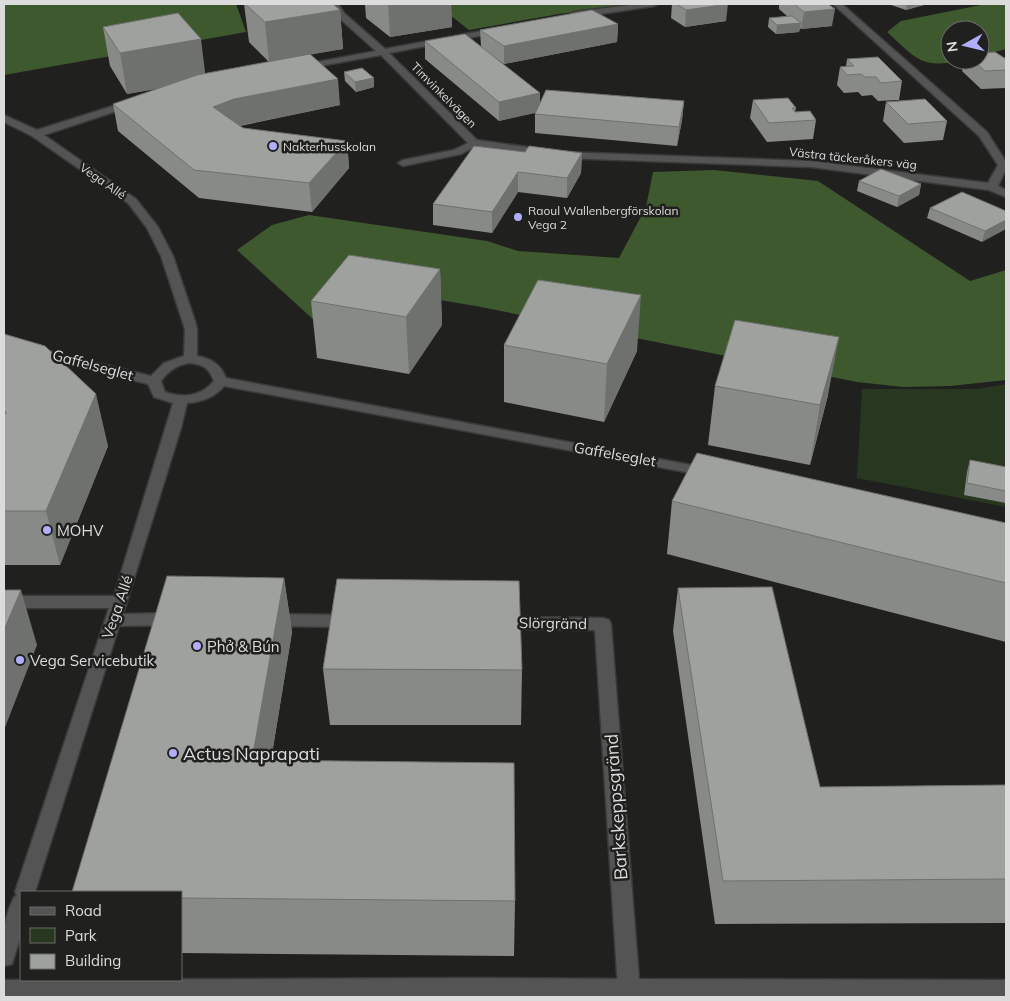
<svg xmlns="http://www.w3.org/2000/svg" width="1010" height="1001" font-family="Mulish,sans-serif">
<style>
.green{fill:#28371f}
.forest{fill:#3f592f}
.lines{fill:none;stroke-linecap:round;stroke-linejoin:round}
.lane-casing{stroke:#3a3b39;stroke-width:3}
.street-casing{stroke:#3a3b39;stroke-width:3}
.lane{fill:#535453;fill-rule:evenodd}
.street{fill:#535453;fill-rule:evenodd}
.wall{fill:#888a87}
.shaded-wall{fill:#6f716e}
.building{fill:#9ea19d;stroke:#6f716e}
.poi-dot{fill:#b0aefa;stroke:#20211f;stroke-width:2}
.labels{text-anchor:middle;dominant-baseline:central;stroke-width:5;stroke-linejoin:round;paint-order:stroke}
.far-street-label{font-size:12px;fill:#dbdcdb;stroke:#20211f}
.far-poi-label{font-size:12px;fill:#dbdcdb;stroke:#20211f;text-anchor:start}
.street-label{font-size:15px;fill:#dbdcdb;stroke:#20211f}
.poi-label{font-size:15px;fill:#dbdcdb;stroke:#20211f;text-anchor:start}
.near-poi-label{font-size:18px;fill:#dbdcdb;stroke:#20211f;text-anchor:start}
.near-street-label{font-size:18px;fill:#dbdcdb;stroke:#20211f}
</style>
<rect width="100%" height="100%" fill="#20211f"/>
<path class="green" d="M1006 384V507L857 478 862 389H977Z"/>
<g class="forest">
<path d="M4 4H236L246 32 4 75Z"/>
<path d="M436 4H637L559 14 469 30Z"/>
<path d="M986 4H1006V49L980 56V30H950V60H963C921 70 916 58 887 32L901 21Z"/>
<path d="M714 170 818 181 970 281 1006 270V380L950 386 903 387 857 382 476 306 373 289 315 321 237 250 272 225 309 215 487 241 518 251 619 258 646 207 653 172Z"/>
</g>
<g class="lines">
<defs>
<g id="lane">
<path d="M474 140 478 141V145L461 154 403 166 398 163 403 160 454 150Z"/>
<path d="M481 978 629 979 637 982 640 989 637 997H4V980Z"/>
</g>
<g id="street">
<path d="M330 4H338L345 14 385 49 503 27 504 29 500 32 389 53 477 140 562 152 811 161 988 183 998 165 979 136 833 4H842L987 132 1006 162V169L998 186 1006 190V197L989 190 811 167 562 158 474 146 470 145 381 55 298 70V66L301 65 376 51 339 18Z"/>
<path d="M638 4H658L654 6 574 18 570 15 574 12Z"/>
<path d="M132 100 137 103 135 105 44 135 136 199 158 227 173 256 195 321 197 329V356C211 358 221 365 226 378L707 468 712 469 714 472 712 475 707 476 224 386C215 397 202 402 187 403L181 428 123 614 173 613 179 615 181 619 179 623 173 625 119 626 35 892H21V935L12 964 4 966C2 942 3 919 14 897L17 896 15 892 109 608H4V596H114L173 403 154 397 148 384 4 348V340L151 376 164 363 184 356 185 329 161 256 147 228 128 203 32 136 4 122V115L37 130ZM189 363C203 364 209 368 214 381 202 396 183 399 165 392L161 381C168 371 177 365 189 363Z"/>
<path d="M271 614 351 615 357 617 359 621 357 625 351 627 271 626 265 624 263 620 265 616Z"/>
<path d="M501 617 603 618 609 620 611 624 639 979 1006 980V997L621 996 618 989 595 630 501 629 495 627 493 623 495 619Z"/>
</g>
</defs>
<use href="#lane" class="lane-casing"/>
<use href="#street" class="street-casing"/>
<use href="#lane" class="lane"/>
<use href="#street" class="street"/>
</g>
<g class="wall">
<path d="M244 4H333L340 10 343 49 310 54 340 105 240 126 243 128 347 141 349 168 312 212 199 198 118 131 113 104 161 88 127 94 110 66 103 27 206 74 269 62 249 42Z"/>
<path d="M365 4H451L452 27 390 37 366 18Z"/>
<path d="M672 4H726V21L685 27 671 18Z"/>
<path d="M779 4H828L832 26 801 29 800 28 799 32 776 34 768 27 769 18 787 16 779 9Z"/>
<path d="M888 4H924V5L906 10Z"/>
<path d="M618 24 617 42 504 64 495 58 540 104 684 101 682 120 677 146 535 133V114L536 112 499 121 425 59V41L481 46 480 30Z"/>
<path d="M847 59 902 81 899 100 878 101 872 95 862 96 858 92 844 93 837 85 840 67 846 66Z"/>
<path d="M1006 59V88L981 89 962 71 964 60Z"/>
<path d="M344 72 374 87 356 92 345 81Z"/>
<path d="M753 100 796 108 795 112 816 120 813 139 767 142 750 118Z"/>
<path d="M886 102 947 121 943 140 904 143 883 121Z"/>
<path d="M525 152 582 153 581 173 567 198 518 192 492 233 433 225V204Z"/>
<path d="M859 181 921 184 919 195 897 207 857 191Z"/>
<path d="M930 208 1006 211 982 242 927 218Z"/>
<path d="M440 269 442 325 409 374 317 358 311 301Z"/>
<path d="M4 334 108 446 60 565H4Z"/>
<path d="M504 345 637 351 604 422 504 402Z"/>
<path d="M715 386 828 395 810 465 708 445Z"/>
<path d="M970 460 1006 467V503L964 495 967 472Z"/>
<path d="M672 501 1006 523V642L667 554Z"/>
<path d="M284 578 292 632 271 760 515 901 514 956 181 953V892Z"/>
<path d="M678 588 820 787 1006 785V923L715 924 673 631Z"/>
<path d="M323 669 522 670 521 725H330Z"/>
</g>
<g class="shaded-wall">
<path d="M388 4H451L452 27 390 37Z"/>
<path d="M728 4 726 21 685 27 686 10Z"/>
<path d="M907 4H916V7L906 10Z"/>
<path d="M916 4H924V5L916 7Z"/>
<path d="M835 9 832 26 801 29 804 12Z"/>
<path d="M340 10 343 49 269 62 265 22Z"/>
<path d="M801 23 799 32 776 34 777 25Z"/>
<path d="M618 24 617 42 504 64V46Z"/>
<path d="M201 39 206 80 127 94 120 53Z"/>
<path d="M374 78V87L356 92 355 82Z"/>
<path d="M338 79 340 105 237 126 213 107 234 99Z"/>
<path d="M540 93V112L499 121V102Z"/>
<path d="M684 101 682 120 677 146 679 127Z"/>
<path d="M347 141 349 168 312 212 309 183Z"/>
<path d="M582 153 581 173 567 198V178Z"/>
<path d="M518 172V192L492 233V212Z"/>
<path d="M921 184 919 195 897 207 899 196Z"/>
<path d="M1006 220V229L982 242 985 231Z"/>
<path d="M440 269 442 325 409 374 406 317Z"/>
<path d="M641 295 637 351 604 422 607 364Z"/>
<path d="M839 337 828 395 810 465 820 405Z"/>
<path d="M96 394 108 446 60 565 46 511Z"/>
<path d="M284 578 292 632 262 815 252 760Z"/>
<path d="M21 590 37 645 4 730V630Z"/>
</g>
<g class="building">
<path d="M245 4H333L340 10 265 22Z"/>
<path d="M677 4H728L686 10Z"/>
<path d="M794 4H828L835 9 804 12Z"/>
<path d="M592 10 618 24 504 46 480 30Z"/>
<path d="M178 13 201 39 120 53 103 27Z"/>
<path d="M792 16 801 23 777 25 769 18Z"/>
<path d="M465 34 540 93 499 102 425 41Z"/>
<path d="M995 52 1006 59V70L985 71 973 60H980V53Z"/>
<path d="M310 54 338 79 234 99 213 107 243 128 347 141 309 183 194 170 113 104 197 75Z"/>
<path d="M878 57 902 81 881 83 876 77H865L861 74 847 75 840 67 854 66 847 59Z"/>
<path d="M362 68 374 78 355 82 344 72Z"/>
<path d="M546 90 684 101 679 127 535 114Z"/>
<path d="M788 98 796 108H792L795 112 810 111 816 120 769 123 753 100Z"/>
<path d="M925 99 947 121 908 124 886 102Z"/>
<path d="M474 146 525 152 529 146 582 153 567 178 518 172 492 212 433 204Z"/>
<path d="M881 169 921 184 899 196 859 181Z"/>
<path d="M962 192 1006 211V220L985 231 930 208Z"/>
<path d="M349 255 440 269 406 317 311 301Z"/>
<path d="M538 280 641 295 607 364 504 345Z"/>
<path d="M735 320 839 337 820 405 715 386Z"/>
<path d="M4 334 45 346 96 394 46 511H4V416L6 412 4 410Z"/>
<path d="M697 453 1006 523V583L672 501Z"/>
<path d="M970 460 1006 467V491L967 483Z"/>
<path d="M167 576 284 578 252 760 514 763 515 901 181 898V892H72Z"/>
<path d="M337 579 519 581 522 670 323 669Z"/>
<path d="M772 587 820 787 1006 785V879L723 881 678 588Z"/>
<path d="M4 590H21L4 630Z"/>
</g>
<g class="poi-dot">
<circle cx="273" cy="146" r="5"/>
<circle cx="518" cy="217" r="5"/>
<circle cx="47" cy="530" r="5"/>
<circle cx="197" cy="646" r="5"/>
<circle cx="20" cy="660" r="5"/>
<circle cx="173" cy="753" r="5"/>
</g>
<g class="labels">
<g class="far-street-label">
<text transform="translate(444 95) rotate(45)">Timvinkelvägen</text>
<text transform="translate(853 158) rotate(6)">Västra täckeråkers väg</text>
<text transform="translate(103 181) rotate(35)">Vega Allé</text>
</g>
<g class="far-poi-label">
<text x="283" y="146">Nakterhusskolan</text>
<text x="528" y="210">Raoul Wallenbergförskolan<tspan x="528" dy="14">Vega 2</tspan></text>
</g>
<g class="street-label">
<text transform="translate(93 365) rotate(15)">Gaffelseglet</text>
<text transform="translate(615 454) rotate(10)">Gaffelseglet</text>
<text transform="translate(117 607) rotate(-71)">Vega Allé</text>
<text transform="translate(553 623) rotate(1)">Slörgränd</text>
</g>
<g class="poi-label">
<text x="57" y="530">MOHV</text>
<text x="207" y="646">Phở &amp; Bún</text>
<text x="30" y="660">Vega Servicebutik</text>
</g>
<g class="near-poi-label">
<text x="183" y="753">Actus Naprapati</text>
</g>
<g class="near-street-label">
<text transform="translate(616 807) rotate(-94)">Barkskeppsgränd</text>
</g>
</g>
<rect width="1010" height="1001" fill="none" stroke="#dbdcdb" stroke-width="10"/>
<rect x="20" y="891" width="162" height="90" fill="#20211f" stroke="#6b6c6a"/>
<rect x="30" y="907" width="25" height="8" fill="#535453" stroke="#6b6c6a"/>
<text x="65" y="916" font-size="15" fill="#dbdcdb">Road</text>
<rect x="30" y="928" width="25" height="15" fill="#28371f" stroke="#6b6c6a"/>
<text x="65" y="941" font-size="15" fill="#dbdcdb">Park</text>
<rect x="30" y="954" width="25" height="15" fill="#9ea19d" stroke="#6b6c6a"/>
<text x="65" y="966" font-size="15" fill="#dbdcdb">Building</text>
<g transform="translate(965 45) rotate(262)"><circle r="24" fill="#20211f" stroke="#6b6c6a"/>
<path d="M0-4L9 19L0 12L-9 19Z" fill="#b0aefa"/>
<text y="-8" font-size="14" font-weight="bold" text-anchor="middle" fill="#dbdcdb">N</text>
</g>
</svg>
